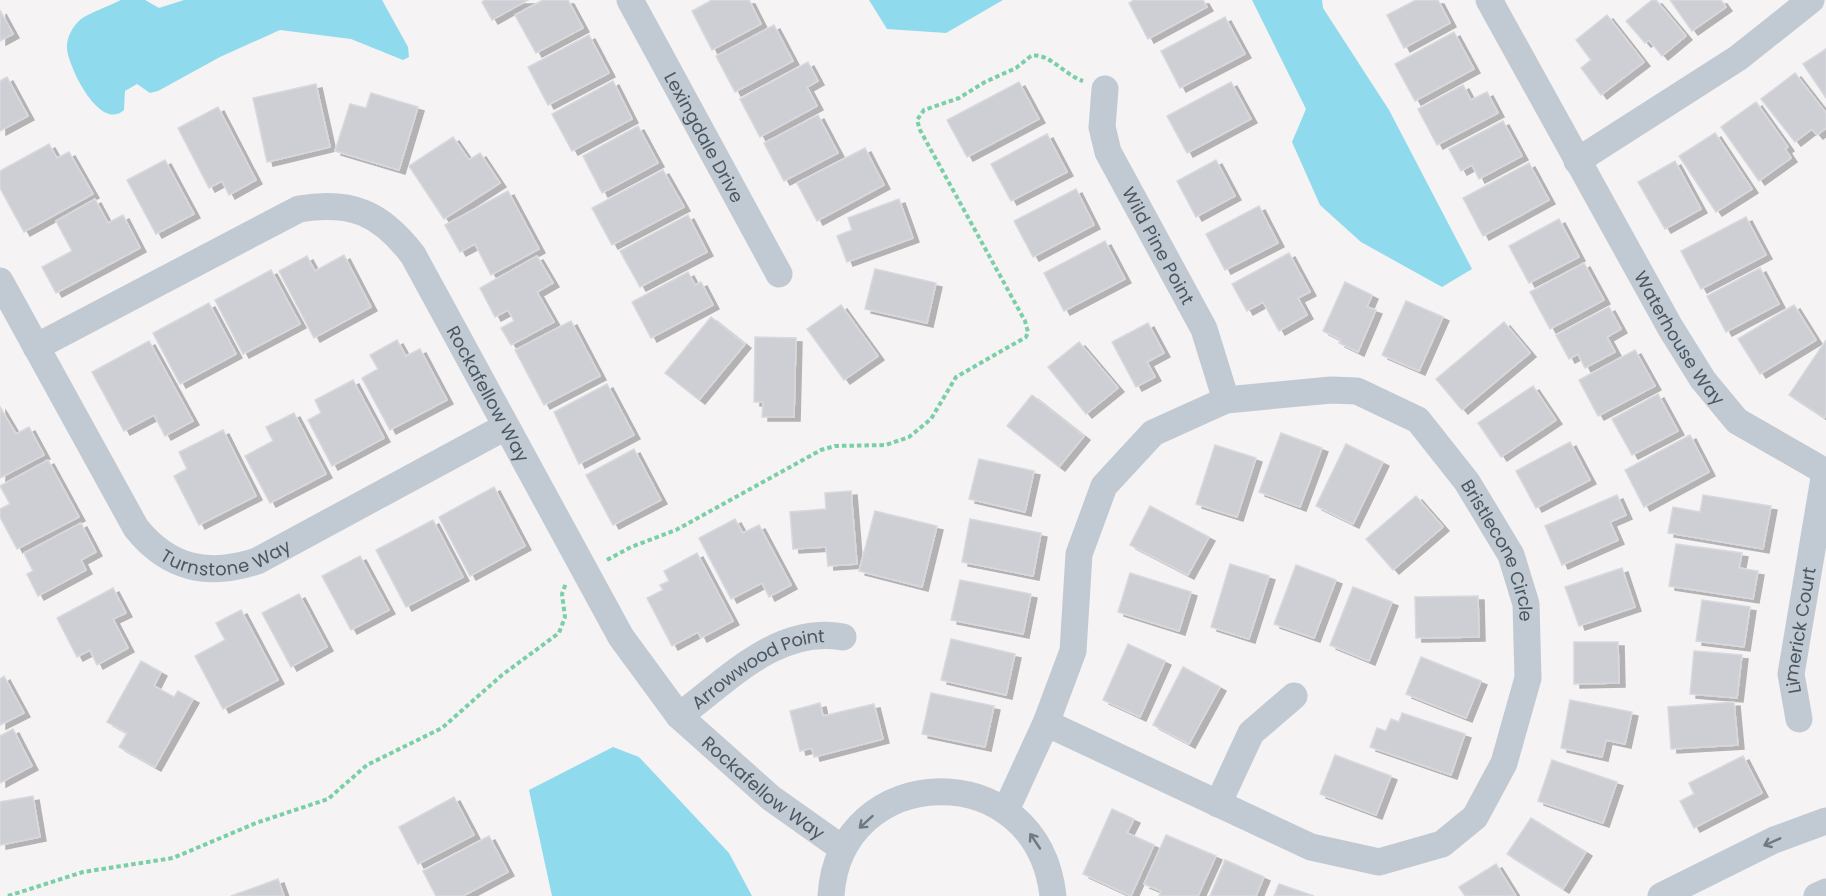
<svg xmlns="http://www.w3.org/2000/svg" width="1826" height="896" font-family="Poppins,sans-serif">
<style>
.water{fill:#90daee}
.building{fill:#cdcfd5;stroke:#d7d9de;stroke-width:1.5;filter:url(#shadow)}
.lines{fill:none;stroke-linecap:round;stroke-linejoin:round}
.path{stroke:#7ad0a6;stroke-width:4;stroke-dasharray:4.5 3;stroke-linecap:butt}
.minor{stroke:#c1cad2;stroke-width:27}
.oneway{stroke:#6e7983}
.labels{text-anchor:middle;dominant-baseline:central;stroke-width:4.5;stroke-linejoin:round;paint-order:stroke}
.street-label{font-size:18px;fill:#4a5661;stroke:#fff}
</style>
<defs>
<filter id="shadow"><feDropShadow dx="6" dy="4" stdDeviation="0" flood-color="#0004"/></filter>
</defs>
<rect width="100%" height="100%" fill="#f5f3f3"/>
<g class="water">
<path d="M121 0H145L159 8 184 0H382L408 47 409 57 403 60 351 39 280 30 220 57 158 91 150 93 137 84 125 91 124 110C100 132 69 68 67 49 66 39 72 27 80 20 87 14 111 5 121 0Z"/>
<path d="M869 0H1003L946 33 887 29Z"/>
<path d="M1252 0H1322L1323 8 1389 110 1472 269 1442 287 1361 242 1320 205 1292 142 1306 109Z"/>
<path d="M613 747 639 757 729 853 752 896H552L529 790Z"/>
</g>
<g class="building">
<path d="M485 0H528L492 20 482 2Z"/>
<path d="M543 0H568L583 28 536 53 515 15Z"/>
<path d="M712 0H749L761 24 712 50 692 11Z"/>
<path d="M1134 0H1203L1207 7 1148 39 1129 3Z"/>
<path d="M1416 0H1438L1450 23 1404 48 1387 15Z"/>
<path d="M1652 0H1656L1686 36 1662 56 1649 40 1645 43 1626 21Z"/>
<path d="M1670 0H1721L1726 7 1692 31Z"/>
<path d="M0 10 13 34 0 41Z"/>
<path d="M1607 15 1644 62 1601 95 1581 68 1591 60 1576 40Z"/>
<path d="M1225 17 1245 54 1180 88 1161 51Z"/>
<path d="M774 25 793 61 735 92 716 56Z"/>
<path d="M1454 32 1474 69 1415 101 1395 64Z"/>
<path d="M589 35 609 73 548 105 528 67Z"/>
<path d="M1826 49V98L1803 64Z"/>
<path d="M808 62 818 81 807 87 817 106 760 137 740 99Z"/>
<path d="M1795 73 1826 113V128L1817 135 1812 129 1795 142 1761 99Z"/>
<path d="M7 77 28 116 0 131V81Z"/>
<path d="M613 81 632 119 572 151 552 114Z"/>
<path d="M1019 82 1039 119 967 157 947 120Z"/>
<path d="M1231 82 1251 119 1187 153 1167 116Z"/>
<path d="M316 84 330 147 267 162 253 98Z"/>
<path d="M1463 85 1471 100 1487 92 1498 113 1437 145 1418 109Z"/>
<path d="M371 93 418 107 399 170 335 151 350 104 366 108Z"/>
<path d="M1756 102 1788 147 1785 149 1791 158 1759 181 1721 127Z"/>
<path d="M218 107 256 180 229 195 222 181 209 188 178 128Z"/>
<path d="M818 115 838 153 784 181 764 143Z"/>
<path d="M1503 121 1522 156 1479 179 1472 165 1461 171 1449 149Z"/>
<path d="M638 126 658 163 602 193 583 156Z"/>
<path d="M1715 133 1752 189 1716 212 1679 156Z"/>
<path d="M1047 134 1067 172 1011 201 991 164Z"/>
<path d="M453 137 469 160 480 153 500 183 444 219 409 166Z"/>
<path d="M49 144 57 158 69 152 93 194 24 232 0 188V171Z"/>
<path d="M865 148 884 185 817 221 797 183Z"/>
<path d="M165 160 194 214 156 234 127 180Z"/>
<path d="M1216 160 1235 196 1196 217 1177 181Z"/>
<path d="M1675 161 1701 209 1665 229 1638 182Z"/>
<path d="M1529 163 1549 200 1483 236 1463 198Z"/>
<path d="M663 170 684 207 612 245 592 208Z"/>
<path d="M1076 189 1094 225 1033 257 1014 221Z"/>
<path d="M508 191 539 249 491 275 475 244 460 252 445 225Z"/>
<path d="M95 199 108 223 123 215 140 248 56 293 42 267 72 251 56 221Z"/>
<path d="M899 199 913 238 847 262 837 236 852 230 848 218Z"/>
<path d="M1259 206 1278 243 1225 270 1206 234Z"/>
<path d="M688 215 707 252 640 287 620 251Z"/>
<path d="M1746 217 1766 255 1701 289 1681 251Z"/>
<path d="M1559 219 1579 257 1529 283 1509 246Z"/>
<path d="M1105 241 1125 279 1064 311 1044 273Z"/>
<path d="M1289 253 1310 292 1298 298 1307 315 1279 331 1263 302 1247 311 1232 284Z"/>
<path d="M344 255 371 307 314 338 279 271 307 256 315 271Z"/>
<path d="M537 256 553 283 537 292 554 322 511 345 501 328 514 321 508 310 495 317 480 288Z"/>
<path d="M1584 263 1604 300 1550 329 1530 292Z"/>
<path d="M1760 268 1779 304 1726 332 1707 296Z"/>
<path d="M875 269 936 283 927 323 865 309Z"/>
<path d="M271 270 300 324 243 354 215 300Z"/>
<path d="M688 272 695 285 701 282 713 305 651 338 632 302Z"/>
<path d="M1345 282 1372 295 1367 307 1376 310 1358 352 1339 343 1341 340 1323 331Z"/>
<path d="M1406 301 1443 317 1419 371 1382 355Z"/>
<path d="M209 303 236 354 180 384 153 333Z"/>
<path d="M841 305 878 356 844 380 807 329Z"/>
<path d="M1794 305 1816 340 1760 374 1738 339Z"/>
<path d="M1609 307 1621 329 1607 337 1615 352 1585 368 1578 354 1569 359 1556 335Z"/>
<path d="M711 317 745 344 699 400 665 373Z"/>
<path d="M571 321 600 376 544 405 515 350Z"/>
<path d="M1504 322 1530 353 1462 410 1436 379Z"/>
<path d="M1148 323 1164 353 1147 362 1155 377 1136 387 1112 342Z"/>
<path d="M755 337 796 338 794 417H762L763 402H754Z"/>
<path d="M397 340 406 356 420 349 447 400 390 430 362 378 378 369 370 355Z"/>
<path d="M1826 340V415L1824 418 1789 395Z"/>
<path d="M149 341 193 421 165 436 154 415 124 431 92 372Z"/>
<path d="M1079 342 1118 388 1086 414 1048 367Z"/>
<path d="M1635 350 1655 386 1598 416 1579 380Z"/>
<path d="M353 380 384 438 332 466 308 420 321 413 315 400Z"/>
<path d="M607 384 634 435 579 464 554 412Z"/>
<path d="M1533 386 1556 420 1501 457 1478 423Z"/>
<path d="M1658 394 1678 431 1632 455 1612 419Z"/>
<path d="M1032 395 1084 436 1059 467 1007 426Z"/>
<path d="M0 407 16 434 29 427 44 455 0 478Z"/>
<path d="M294 413 326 474 270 503 245 456 273 441 266 427Z"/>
<path d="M223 430 256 496 199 525 174 476 187 469 179 452Z"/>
<path d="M1281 433 1322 448 1300 507 1259 492Z"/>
<path d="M1690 435 1709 472 1644 507 1625 470Z"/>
<path d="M1570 442 1590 480 1536 508 1516 471Z"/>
<path d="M1346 444 1383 462 1353 524 1316 506Z"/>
<path d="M1215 445 1256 458 1237 517 1196 504Z"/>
<path d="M634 449 661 500 613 525 586 475Z"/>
<path d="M979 459 1034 471 1025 512 969 499Z"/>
<path d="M48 460 79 517 17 549 0 517V509L10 504 0 486Z"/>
<path d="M494 487 525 546 470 576 439 517Z"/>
<path d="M851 491 857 564 828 566 826 547 793 549 790 512 826 509 825 493Z"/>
<path d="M1617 495 1626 515 1610 522 1618 540 1562 565 1545 526Z"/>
<path d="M1703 495 1771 506 1763 549 1668 533 1673 507 1700 512Z"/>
<path d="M1416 496 1443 527 1393 570 1366 539Z"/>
<path d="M1150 506 1209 537 1188 575 1130 545Z"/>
<path d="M875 511 937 526 922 587 859 571Z"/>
<path d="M735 519 743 533 759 525 791 585 769 597 762 583 731 599 699 538Z"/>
<path d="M970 519 1041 533 1033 576 962 562Z"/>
<path d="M433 520 463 577 406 607 376 550Z"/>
<path d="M81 523 96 552 81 560 86 570 38 596 27 574 33 571 24 553Z"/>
<path d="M1676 544 1742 553 1739 568 1758 571 1753 599 1669 586Z"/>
<path d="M697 553 733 621 701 638 698 632 672 646 647 598 663 590 660 585 669 581 664 571Z"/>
<path d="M360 556 389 610 351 630 322 576Z"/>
<path d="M1230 564 1269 576 1249 639 1211 627Z"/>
<path d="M1296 565 1336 580 1314 638 1274 624Z"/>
<path d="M1622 568 1635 607 1579 626 1565 587Z"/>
<path d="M1130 573 1191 592 1179 631 1118 612Z"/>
<path d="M960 580 1031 594 1023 634 951 620Z"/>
<path d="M1353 587 1392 602 1369 661 1330 645Z"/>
<path d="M113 588 126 613 113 619 128 648 97 665 90 650 77 657 57 618Z"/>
<path d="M299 594 327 647 291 667 262 613Z"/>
<path d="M1478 596 1479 637 1416 638 1415 597Z"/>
<path d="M1702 600 1750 607 1744 647 1696 641Z"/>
<path d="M241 610 278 680 223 709 195 656 225 640 216 623Z"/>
<path d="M951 639 1015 654 1006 695 941 680Z"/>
<path d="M1574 642H1618L1619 683 1574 684Z"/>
<path d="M1128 644 1165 661 1140 717 1103 700Z"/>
<path d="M1694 651 1742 655 1737 698 1690 694Z"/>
<path d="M1421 657 1481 681 1466 718 1406 694Z"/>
<path d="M141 661 161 672 154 686 174 697 178 691 193 699 155 767 119 747 127 733 107 722Z"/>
<path d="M1183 667 1220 687 1189 744 1153 725Z"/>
<path d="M4 676 24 713 0 725V679Z"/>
<path d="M931 693 994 706 985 747 922 734Z"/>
<path d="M1570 700 1632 712 1625 744 1606 740 1602 757 1561 748Z"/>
<path d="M1734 702 1738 745 1671 749 1668 707Z"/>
<path d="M820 703 823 716 874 704 883 739 814 757 812 748 800 751 790 711Z"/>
<path d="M1402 713 1465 734 1451 775 1370 747 1377 728 1386 731 1391 719 1399 722Z"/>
<path d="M13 729 32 766 0 783V736Z"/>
<path d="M1335 755 1391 776 1376 815 1320 794Z"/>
<path d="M1743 756 1762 793 1694 828 1680 801 1694 794 1689 783Z"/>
<path d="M1552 760 1617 782 1603 823 1538 801Z"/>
<path d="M33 796 40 837 0 845V802Z"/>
<path d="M454 797 474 835 418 864 399 827Z"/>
<path d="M1112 809 1134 819 1127 833 1154 845 1131 896 1083 874Z"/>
<path d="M1531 818 1586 852 1563 889 1507 854Z"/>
<path d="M1166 835 1216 856 1198 896H1159L1161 891 1144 884Z"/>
<path d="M489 836 508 872 463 896H436L423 871Z"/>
<path d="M1225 860 1264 877 1256 896H1210Z"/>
<path d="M1496 864 1516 896H1465L1459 887Z"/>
<path d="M278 879 284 896H231Z"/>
<path d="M1279 884 1314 896H1274Z"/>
</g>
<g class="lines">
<g class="path">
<path d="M607 560 631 547 676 530 821 450 835 446 886 445 909 437 931 419 956 377 1026 337 1028 332 1025 321 920 130 917 120 924 110 959 98 985 82 1016 68 1031 56C1049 52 1064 75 1083 81"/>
<path d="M8 896 83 872 173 858 256 823 328 799 367 765 442 728 502 675 559 633 565 617 562 594 566 583"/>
</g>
<g class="minor">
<path id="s1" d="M630 0 779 274"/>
<path id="s2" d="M1489 0 1670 327 1703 380 1737 421 1826 472"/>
<path id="s3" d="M1105 89 1102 127 1108 152 1204 329 1226 400"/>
<path d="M1577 161 1738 58 1811 0"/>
<path id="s4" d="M0 281 136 528C169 569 208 577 257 561L505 427"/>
<path id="s5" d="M36 347 299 209C351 200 381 213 413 255L621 637 679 716 771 798 843 849"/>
<path id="s6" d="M679 716C728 680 778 625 843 637"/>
<path id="s7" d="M1799 719 1791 674 1825 472"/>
<path d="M1218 804 1251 733 1294 696"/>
<path id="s8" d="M1006 810 1046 723 1073 651 1079 554 1104 486 1153 433 1226 400 1331 390 1357 391 1418 420 1467 482 1511 555 1526 604 1528 678 1504 763 1475 817 1442 844 1379 862 1311 847 1046 723"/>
<path d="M831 896C839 761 1037 753 1053 896"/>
<path d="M1661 896 1774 840 1826 821"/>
<path d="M1817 896 1826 892"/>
</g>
</g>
<defs><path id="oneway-shaft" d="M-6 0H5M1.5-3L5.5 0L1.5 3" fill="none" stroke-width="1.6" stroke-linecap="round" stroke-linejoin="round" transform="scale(1.5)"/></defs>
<g class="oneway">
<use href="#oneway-shaft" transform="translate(866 822) rotate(138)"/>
<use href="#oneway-shaft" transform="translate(1035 841) rotate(-124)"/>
<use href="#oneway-shaft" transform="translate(1772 842) rotate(156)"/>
</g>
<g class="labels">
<g class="street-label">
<text stroke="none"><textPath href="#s1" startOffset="156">Lexingdale Drive</textPath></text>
<text stroke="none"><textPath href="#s3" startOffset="170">Wild Pine Point</textPath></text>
<text stroke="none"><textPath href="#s2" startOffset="388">Waterhouse Way</textPath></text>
<text stroke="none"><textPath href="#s5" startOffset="586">Rockafellow Way</textPath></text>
<text stroke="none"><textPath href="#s4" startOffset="386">Turnstone Way</textPath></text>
<text stroke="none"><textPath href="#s8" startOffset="849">Bristlecone Circle</textPath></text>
<text stroke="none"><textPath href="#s7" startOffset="90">Limerick Court</textPath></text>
<text stroke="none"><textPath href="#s6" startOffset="94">Arrowwood Point</textPath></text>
<text stroke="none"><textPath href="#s5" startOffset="1072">Rockafellow Way</textPath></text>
</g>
</g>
</svg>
